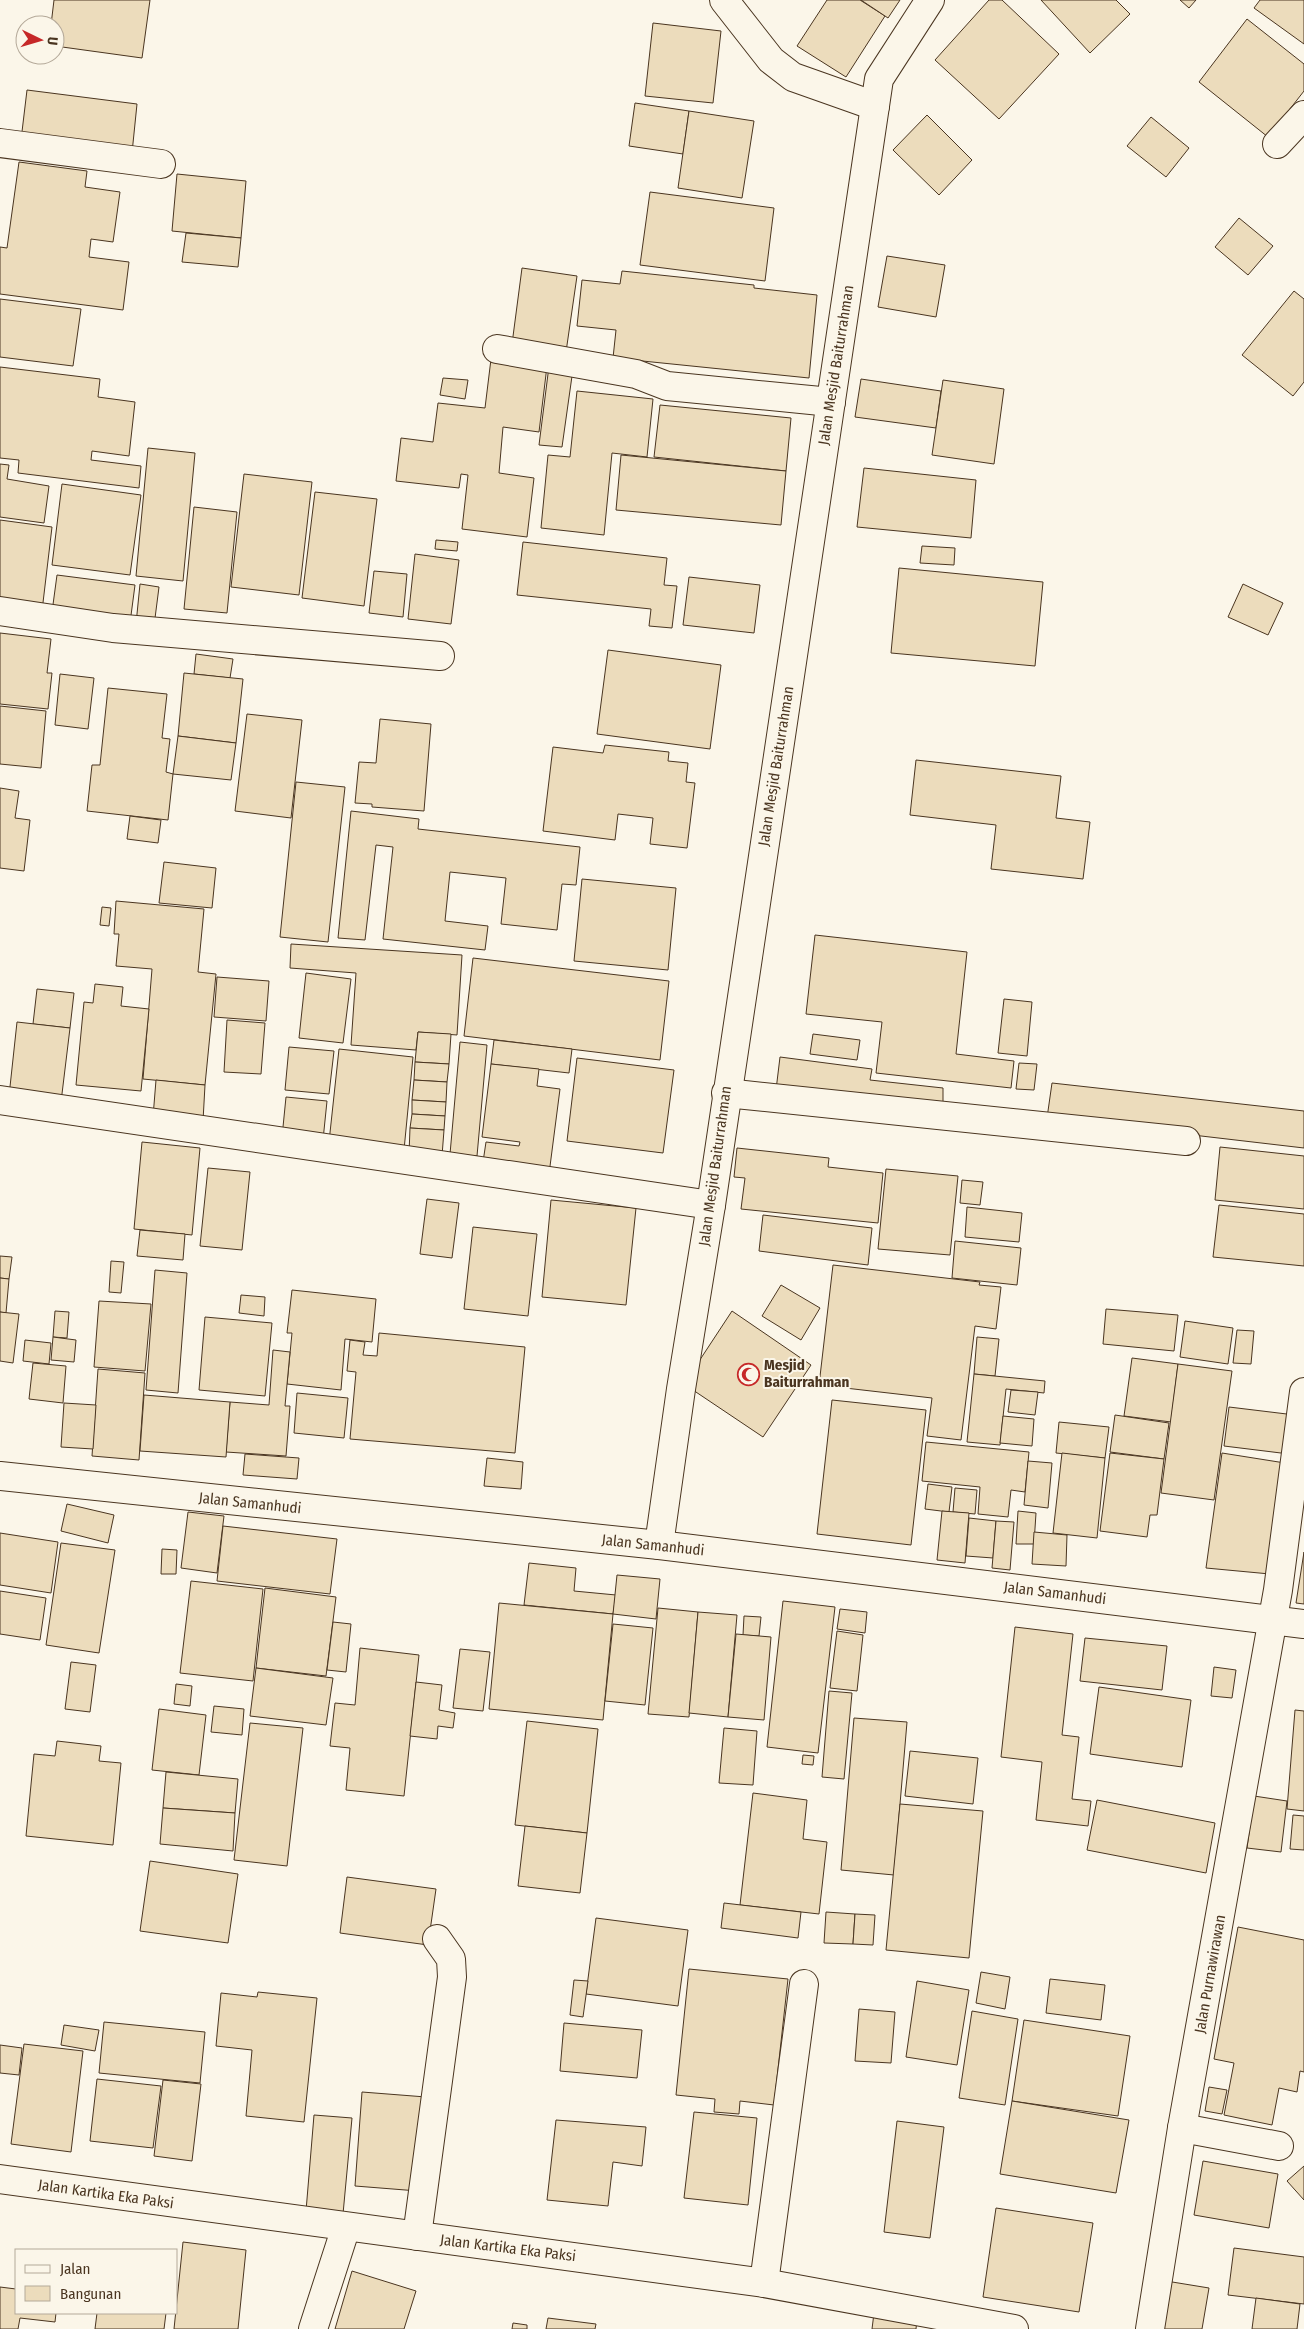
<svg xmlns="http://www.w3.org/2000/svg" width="1304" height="2329" font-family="'Fira Sans Condensed',sans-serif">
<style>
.building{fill:#ecdcbc;stroke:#4a3520}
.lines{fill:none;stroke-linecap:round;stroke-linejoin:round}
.minor-casing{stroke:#4a3520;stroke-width:30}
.minor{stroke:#fbf6e9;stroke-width:28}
.labels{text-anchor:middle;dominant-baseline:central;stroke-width:4;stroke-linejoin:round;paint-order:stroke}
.street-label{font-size:15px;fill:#4a3520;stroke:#fbf6e9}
.poi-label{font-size:15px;font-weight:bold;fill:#4a3520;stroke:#fbf6e9;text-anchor:start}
</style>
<rect width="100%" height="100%" fill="#fbf6e9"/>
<g class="building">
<path d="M54 0H150L142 58 55 46V25H51Z"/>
<path d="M827 0H860L885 16 846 77 797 46Z"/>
<path d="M861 0H900L888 18Z"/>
<path d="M989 0H1002L1059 54 999 119 935 60Z"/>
<path d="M1041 0H1116L1130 14 1090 53Z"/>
<path d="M1180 0H1196L1189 8Z"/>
<path d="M1260 0H1304V44L1254 8Z"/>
<path d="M1247 19 1304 64V91L1268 137 1199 82Z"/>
<path d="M653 23 721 31 713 103 645 96Z"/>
<path d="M27 90 137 104 132 153 21 140Z"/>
<path d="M635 103 689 111 683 154 629 146Z"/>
<path d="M689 111 754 121 742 198 678 188Z"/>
<path d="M927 115 972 160 939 195 893 150Z"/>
<path d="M1151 117 1189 148 1166 177 1127 146Z"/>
<path d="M19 162 87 171 85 187 120 192 113 242 91 239 89 257 129 262 123 310 0 294V247L7 248Z"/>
<path d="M177 174 246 181 241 238 172 231Z"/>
<path d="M650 192 774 208 765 281 640 265Z"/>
<path d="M1239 218 1273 246 1248 275 1215 247Z"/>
<path d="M186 233 241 238 238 267 182 262Z"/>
<path d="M887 256 945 265 936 317 878 307Z"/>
<path d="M522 268 577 276 566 352 512 344Z"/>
<path d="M622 271 754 285V288L817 295 809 378 613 358 616 330 577 326 582 280 620 284Z"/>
<path d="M1294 291 1304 299V382L1293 396 1242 355Z"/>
<path d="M0 299 81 309 73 366 0 357Z"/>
<path d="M491 359 547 366 539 432 503 427 499 473 534 478 527 537 462 529 468 475 461 474 459 488 396 481 401 438 433 442 438 403 485 408Z"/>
<path d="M549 366 573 369 562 447 539 445Z"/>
<path d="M0 367 100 379 98 397 135 402 129 456 92 451 91 460 141 466 139 488 18 473 19 460 0 458Z"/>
<path d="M443 378 468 380 465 399 440 395Z"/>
<path d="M861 379 941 391 936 428 855 417Z"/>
<path d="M943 380 1004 389 994 464 932 455Z"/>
<path d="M577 391 653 399 647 457 612 453 604 535 541 528 548 455 570 457Z"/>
<path d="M660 405 791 418 786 471 654 457Z"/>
<path d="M148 448 195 453 183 581 136 576Z"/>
<path d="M621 455 786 471 781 525 616 510Z"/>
<path d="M0 464 9 465 7 479 49 486 44 523 0 517Z"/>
<path d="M864 468 976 480 971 538 857 527Z"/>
<path d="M244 474 312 482 299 595 231 587Z"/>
<path d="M62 484 141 495 130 575 52 565Z"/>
<path d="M315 492 377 499 364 606 302 598Z"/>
<path d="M194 507 237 512 227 613 184 609Z"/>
<path d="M0 520 52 527 42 611 0 606Z"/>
<path d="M436 540 458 542 457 551 435 549Z"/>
<path d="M523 542 667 558 664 585 677 586 672 628 649 626 651 609 517 595Z"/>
<path d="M922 546 955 548 954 565 920 563Z"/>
<path d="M415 554 459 560 451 624 408 619Z"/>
<path d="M899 568 1043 582 1035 666 891 653Z"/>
<path d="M374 571 407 574 403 617 369 613Z"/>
<path d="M57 575 135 585 130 623 52 612Z"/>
<path d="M689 577 760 585 754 633 683 625Z"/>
<path d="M140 584 159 587 154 626 136 624Z"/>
<path d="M1243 584 1283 603 1268 635 1228 617Z"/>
<path d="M0 633 51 639 47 673H52L48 709 0 704Z"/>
<path d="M608 650 721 665 710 749 597 734Z"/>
<path d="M196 654 233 659 230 678 194 674Z"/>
<path d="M184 673 243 679 236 743 178 736Z"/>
<path d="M60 674 94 678 88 729 55 725Z"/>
<path d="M108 688 167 694 162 738 170 739 166 772 173 774 168 820 87 811 92 765H100Z"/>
<path d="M0 706 46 711 41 768 0 764Z"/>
<path d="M247 714 302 720 291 818 235 811Z"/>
<path d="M380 719 431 724 424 811 372 807V804L355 803 359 762 376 763Z"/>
<path d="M178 736 236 743 231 780 173 774Z"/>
<path d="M605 745 669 752 668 761 688 763 686 782 695 783 687 848 650 844 653 818 618 814 615 840 543 831 553 747 603 753Z"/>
<path d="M916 760 1061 776 1056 818 1090 822 1083 879 991 869 996 825 910 815Z"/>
<path d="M296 782 345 787 328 942 280 937Z"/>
<path d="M0 788 19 791 15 818 30 820 24 871 0 868Z"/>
<path d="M351 811 419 819 418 829 580 847 576 885 562 884 557 930 501 924 506 878 450 872 445 921 488 926 485 950 383 939 393 847 376 845 365 940 338 938Z"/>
<path d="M130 816 161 820 158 843 127 839Z"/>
<path d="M164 862 216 868 212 908 159 903Z"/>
<path d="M582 879 676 888 668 970 574 961Z"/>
<path d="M116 901 204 909 198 972 216 974 205 1085 143 1079 152 969 116 966 119 934H114Z"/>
<path d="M102 907 111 908 109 926 100 925Z"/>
<path d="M815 935 967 952 956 1054 1014 1061 1011 1088 876 1073 882 1022 806 1014Z"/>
<path d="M291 944 462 955 457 1035 418 1032 416 1050 351 1045 356 973 290 968Z"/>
<path d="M473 958 669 981 660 1060 464 1036Z"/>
<path d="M306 973 351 979 343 1043 299 1038Z"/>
<path d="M217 977 269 981 266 1021 214 1017Z"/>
<path d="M95 984 123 987 121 1006 149 1009 141 1091 76 1085 84 1002 93 1003Z"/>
<path d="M37 989 74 993 70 1028 33 1024Z"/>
<path d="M1004 999 1032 1002 1027 1056 998 1053Z"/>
<path d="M227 1020 265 1023 261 1074 224 1072Z"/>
<path d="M17 1022 70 1028 61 1102 9 1096Z"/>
<path d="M418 1032 451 1034 449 1064 415 1062Z"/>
<path d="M813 1034 860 1040 857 1060 810 1054Z"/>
<path d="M494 1040 572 1049 569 1073 491 1064Z"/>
<path d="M460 1042 487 1045 477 1156 450 1154Z"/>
<path d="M289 1047 334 1051 329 1094 285 1090Z"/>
<path d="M339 1049 413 1057 404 1150 329 1142Z"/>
<path d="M780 1057 872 1069 870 1080 943 1088V1105L776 1090Z"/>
<path d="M577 1058 674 1070 663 1153 567 1141Z"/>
<path d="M415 1062 449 1064 447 1082 414 1080Z"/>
<path d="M1019 1063 1037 1064 1034 1090 1016 1089Z"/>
<path d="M491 1064 539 1069 537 1086 560 1089 549 1174 483 1162 486 1142 519 1146 520 1142 482 1137Z"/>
<path d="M156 1080 205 1085 203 1121 153 1117Z"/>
<path d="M414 1080 447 1082 446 1102 412 1100Z"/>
<path d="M1052 1083 1304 1111V1148L1047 1118Z"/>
<path d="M286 1097 327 1101 323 1140 282 1137Z"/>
<path d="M412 1100 446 1102 445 1116 412 1114Z"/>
<path d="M412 1114 445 1116 444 1130 410 1128Z"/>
<path d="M410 1128 444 1130 442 1156 409 1154Z"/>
<path d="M142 1142 200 1148 192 1235 134 1229Z"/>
<path d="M1220 1147 1304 1156V1209L1215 1200Z"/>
<path d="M737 1148 829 1158 828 1167 883 1173 878 1223 741 1209 745 1178 734 1177Z"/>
<path d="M208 1168 250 1172 242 1250 200 1246Z"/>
<path d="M886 1169 958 1176 950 1255 878 1249Z"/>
<path d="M962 1180 983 1182 980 1205 960 1203Z"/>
<path d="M427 1199 459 1203 452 1258 420 1254Z"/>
<path d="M551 1200 636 1208 626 1305 542 1297Z"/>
<path d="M1219 1205 1304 1214V1266L1213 1257Z"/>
<path d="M967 1207 1022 1213 1019 1242 965 1237Z"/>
<path d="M763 1215 872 1228 868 1265 759 1251Z"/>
<path d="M473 1227 537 1234 528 1316 464 1309Z"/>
<path d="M140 1230 185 1234 183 1260 137 1256Z"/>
<path d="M955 1241 1021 1248 1017 1285 952 1278Z"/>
<path d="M0 1256 12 1257 9 1279 0 1278Z"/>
<path d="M111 1261 124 1262 121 1293 109 1292Z"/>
<path d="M833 1265 980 1282 979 1285 1001 1287 996 1329 975 1326 961 1440 927 1436 932 1398 819 1385Z"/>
<path d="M155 1270 187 1273 178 1393 146 1390Z"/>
<path d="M0 1278 9 1279 6 1313 0 1312Z"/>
<path d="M781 1285 820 1308 801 1340 762 1316Z"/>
<path d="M292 1290 376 1299 372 1342 345 1339 341 1390 287 1384 292 1333H287Z"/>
<path d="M241 1295 265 1297 264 1316 239 1313Z"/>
<path d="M99 1301 151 1304 145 1371 94 1367Z"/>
<path d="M1106 1309 1178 1315 1174 1351 1103 1344Z"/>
<path d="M55 1311 69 1312 67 1338 53 1337Z"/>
<path d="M732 1311 811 1365 763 1437 684 1384Z"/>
<path d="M0 1312 19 1314 13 1363 0 1361Z"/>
<path d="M205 1317 272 1323 265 1396 199 1390Z"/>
<path d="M1185 1321 1233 1328 1228 1364 1180 1357Z"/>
<path d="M1237 1330 1254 1331 1251 1364 1233 1363Z"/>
<path d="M379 1333 525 1347 515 1453 350 1439 356 1372 347 1371 350 1340 365 1342 363 1355 377 1356Z"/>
<path d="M53 1337 76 1340 74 1362 51 1360Z"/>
<path d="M977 1337 999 1339 995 1376 974 1374Z"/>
<path d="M25 1340 51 1343 49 1364 23 1361Z"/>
<path d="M273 1350 290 1352 285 1406H290L286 1456 226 1452 230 1402 269 1405Z"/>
<path d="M1132 1358 1178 1364 1171 1422 1124 1416Z"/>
<path d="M33 1363 66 1366 63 1403 29 1399Z"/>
<path d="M1178 1364 1232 1371 1214 1500 1161 1493Z"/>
<path d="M98 1369 145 1373 139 1460 92 1456Z"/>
<path d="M974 1374 1045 1381 1044 1393 1006 1389 1000 1445 967 1442Z"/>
<path d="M1011 1390 1038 1392 1035 1415 1008 1412Z"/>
<path d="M297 1393 348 1398 344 1438 294 1433Z"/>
<path d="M144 1395 230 1402 226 1457 140 1451Z"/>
<path d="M832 1400 926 1410 911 1545 817 1534Z"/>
<path d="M64 1403 96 1405 93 1449 61 1447Z"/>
<path d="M1229 1407 1295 1415 1289 1454 1224 1446Z"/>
<path d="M1115 1415 1169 1423 1164 1459 1110 1452Z"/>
<path d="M1003 1416 1034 1419 1032 1446 1000 1443Z"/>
<path d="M1059 1422 1109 1427 1105 1458 1056 1453Z"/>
<path d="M926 1442 1029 1452 1025 1492 1011 1490 1008 1517 978 1514 980 1487 922 1481Z"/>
<path d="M1062 1453 1105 1458 1097 1538 1053 1533Z"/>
<path d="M1110 1453 1164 1459 1157 1515H1150L1147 1537 1100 1531Z"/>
<path d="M1222 1453 1285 1463 1270 1574 1206 1568Z"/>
<path d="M245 1454 299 1458 297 1479 243 1475Z"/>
<path d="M487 1458 523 1462 521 1489 484 1486Z"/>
<path d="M1028 1461 1052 1463 1048 1508 1024 1505Z"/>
<path d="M928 1484 952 1487 949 1512 925 1509Z"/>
<path d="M955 1488 977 1490 975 1514 953 1512Z"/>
<path d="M67 1504 114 1515 108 1543 61 1531Z"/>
<path d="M942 1511 969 1513 965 1563 937 1560Z"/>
<path d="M1018 1511 1036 1513 1034 1544H1016Z"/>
<path d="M188 1512 224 1516 217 1573 181 1568Z"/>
<path d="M969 1518 996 1521 993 1558 966 1556Z"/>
<path d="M996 1521 1014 1522 1010 1570 992 1568Z"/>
<path d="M223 1526 337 1539 330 1594 217 1581Z"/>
<path d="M1034 1532 1067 1535 1066 1566 1032 1564Z"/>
<path d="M0 1533 58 1542 51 1593 0 1585Z"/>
<path d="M61 1543 115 1550 99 1653 46 1645Z"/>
<path d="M162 1549 177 1550 176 1574H161Z"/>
<path d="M1304 1552V1604L1296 1603Z"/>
<path d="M529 1563 576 1568 574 1591 616 1595 613 1614 524 1605Z"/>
<path d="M617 1575 660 1579 656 1619 613 1614Z"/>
<path d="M191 1581 263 1589 253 1681 180 1673Z"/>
<path d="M265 1588 336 1597 326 1676 256 1668Z"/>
<path d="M0 1591 46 1598 40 1640 0 1634Z"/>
<path d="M783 1601 835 1607 818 1753 767 1747Z"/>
<path d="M499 1603 613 1614 603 1720 489 1709Z"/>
<path d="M658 1608 698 1612 689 1717 648 1714Z"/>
<path d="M840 1609 867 1612 865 1633 837 1629Z"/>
<path d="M698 1612 737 1615 728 1717 689 1713Z"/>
<path d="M744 1616 761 1617 759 1636 743 1635Z"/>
<path d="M333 1622 351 1624 346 1672 327 1670Z"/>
<path d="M613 1624 653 1628 645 1705 605 1701Z"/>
<path d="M1015 1627 1073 1634 1062 1735 1079 1737 1072 1799 1091 1801 1088 1826 1036 1820 1042 1762 1001 1757Z"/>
<path d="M837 1631 863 1635 857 1691 830 1688Z"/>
<path d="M736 1634 771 1637 764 1720 728 1717Z"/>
<path d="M1085 1638 1167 1646 1162 1690 1080 1681Z"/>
<path d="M360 1648 419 1655 404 1796 346 1790 350 1748 330 1746 335 1703 355 1705Z"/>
<path d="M460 1649 490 1652 483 1711 453 1708Z"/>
<path d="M71 1662 96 1665 90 1712 65 1709Z"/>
<path d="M1214 1667 1236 1670 1232 1698 1211 1696Z"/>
<path d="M256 1668 333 1678 326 1725 250 1716Z"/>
<path d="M416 1682 442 1685 439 1710 455 1713 453 1728 438 1726 437 1739 410 1736Z"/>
<path d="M176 1684 192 1686 190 1706 174 1704Z"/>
<path d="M1099 1687 1191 1700 1182 1767 1090 1754Z"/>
<path d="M829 1691 852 1693 844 1779 822 1777Z"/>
<path d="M214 1706 244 1709 242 1735 211 1732Z"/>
<path d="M159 1709 206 1715 199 1775 152 1770Z"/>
<path d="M1295 1710 1304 1711V1811L1287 1809Z"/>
<path d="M854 1718 907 1722 894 1875 841 1870Z"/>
<path d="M527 1721 598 1729 587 1833 515 1825Z"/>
<path d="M250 1723 303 1728 287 1866 234 1860Z"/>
<path d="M724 1728 757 1731 753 1785 719 1783Z"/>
<path d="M57 1741 101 1746 99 1761 121 1763 113 1845 26 1836 34 1754 55 1756Z"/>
<path d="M910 1751 978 1758 973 1804 905 1796Z"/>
<path d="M803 1755 814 1756 813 1765 802 1764Z"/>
<path d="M166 1772 238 1779 235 1813 163 1808Z"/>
<path d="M753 1793 807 1800 803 1839 827 1842 819 1914 740 1905Z"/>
<path d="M1254 1796 1287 1801 1281 1852 1247 1848Z"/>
<path d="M1097 1800 1215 1823 1206 1873 1087 1850Z"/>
<path d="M900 1804 983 1811 969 1958 886 1950Z"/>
<path d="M163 1808 235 1813 233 1851 160 1844Z"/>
<path d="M1293 1815 1304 1816V1850L1290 1849Z"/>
<path d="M525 1826 587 1833 580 1893 518 1886Z"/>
<path d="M150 1861 238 1874 228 1943 140 1931Z"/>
<path d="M347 1877 436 1889 428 1945 340 1933Z"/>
<path d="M724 1903 801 1912 798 1938 721 1928Z"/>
<path d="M826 1912 855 1914 853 1944 824 1943Z"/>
<path d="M855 1914 875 1915 873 1945 853 1944Z"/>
<path d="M596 1918 688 1930 678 2006 586 1994Z"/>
<path d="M1238 1927 1304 1940V2072L1300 2071 1297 2092 1279 2088 1272 2125 1224 2115 1234 2063 1214 2059Z"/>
<path d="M689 1969 788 1979 774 2105 740 2101 739 2114 714 2112 715 2099 676 2095Z"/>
<path d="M981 1972 1010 1977 1005 2009 976 2003Z"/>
<path d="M1050 1979 1105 1985 1101 2020 1046 2013Z"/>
<path d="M574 1980 588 1981 583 2017 570 2015Z"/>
<path d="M917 1981 969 1990 957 2065 906 2057Z"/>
<path d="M258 1992 317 1998 304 2122 246 2116 252 2050 216 2046 221 1993 257 1997Z"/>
<path d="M859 2009 895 2012 891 2063 855 2061Z"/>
<path d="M972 2011 1018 2019 1005 2105 959 2098Z"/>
<path d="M1024 2020 1130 2036 1118 2116 1012 2101Z"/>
<path d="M104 2022 205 2032 200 2083 99 2073Z"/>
<path d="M564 2023 642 2030 637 2078 560 2071Z"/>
<path d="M64 2025 99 2030 95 2051 61 2045Z"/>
<path d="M24 2044 83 2051 71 2152 11 2144Z"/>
<path d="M0 2045 22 2048 19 2075 0 2073Z"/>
<path d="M97 2079 161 2086 153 2148 90 2141Z"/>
<path d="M163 2080 201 2084 192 2161 154 2156Z"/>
<path d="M1209 2087 1227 2090 1222 2114 1205 2111Z"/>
<path d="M362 2092 426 2097 418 2191 355 2186Z"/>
<path d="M1012 2101 1129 2120 1116 2193 1000 2174Z"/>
<path d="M694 2112 757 2118 748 2205 684 2198Z"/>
<path d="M314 2115 352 2118 343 2214 306 2211Z"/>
<path d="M556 2120 646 2127 642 2166 613 2162 608 2206 547 2200Z"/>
<path d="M897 2121 944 2127 930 2238 884 2232Z"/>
<path d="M1203 2161 1278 2174 1269 2228 1194 2215Z"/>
<path d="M1304 2166V2200L1287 2181Z"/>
<path d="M996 2208 1093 2223 1079 2312 983 2297Z"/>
<path d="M183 2242 246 2250 238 2329H174Z"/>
<path d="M1234 2248 1304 2257V2304L1228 2295Z"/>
<path d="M352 2271 416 2291 404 2329H335Z"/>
<path d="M1160 2280 1209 2288 1202 2329H1152Z"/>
<path d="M0 2287 16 2289V2313H56L55 2322 20 2318 18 2329H0Z"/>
<path d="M1256 2298 1300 2304 1297 2329H1252Z"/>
<path d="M97 2313H166L164 2329H95Z"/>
<path d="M874 2313 917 2319 916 2329H872Z"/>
<path d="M548 2318 596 2324 595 2329H546Z"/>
<path d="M513 2323 527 2325V2329H512Z"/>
</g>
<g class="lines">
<defs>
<g id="minor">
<path d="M724 0 771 60 793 77 875 106"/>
<path d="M0 143 161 164"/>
<path d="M1277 144 1304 115"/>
<path d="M497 349 636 374 667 386 831 402"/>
<path d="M0 611 113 628 440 656"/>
<path d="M726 1093 1186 1141"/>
<path d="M0 1100 711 1205"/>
<path d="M0 1476 659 1545 1304 1624"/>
<path d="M659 1545 681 1389 711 1205 879 79 930 0"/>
<path d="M1182 2128 1279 2146"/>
<path d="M0 2179 764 2283 1014 2329"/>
<path d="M417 2236 452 1977 451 1959 437 1939"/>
<path d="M764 2283 804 1984"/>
<path d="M313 2329 346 2227"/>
<path d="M1150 2329 1182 2128 1278 1590 1304 1392"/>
</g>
</defs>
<use href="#minor" class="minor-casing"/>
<use href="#minor" class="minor"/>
</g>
<defs>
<symbol id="mosque-ring" viewBox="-11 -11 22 22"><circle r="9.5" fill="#fbf6e9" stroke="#c62828" stroke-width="1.5"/><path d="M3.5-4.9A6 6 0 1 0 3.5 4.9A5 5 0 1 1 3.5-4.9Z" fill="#c62828"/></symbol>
</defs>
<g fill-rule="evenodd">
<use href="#mosque-ring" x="736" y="1362" width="25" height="25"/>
</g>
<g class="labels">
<g class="street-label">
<text transform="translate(836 365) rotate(-81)">Jalan Mesjid Baiturrahman</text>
<text transform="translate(776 766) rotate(-81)">Jalan Mesjid Baiturrahman</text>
<text transform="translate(715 1166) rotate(-82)">Jalan Mesjid Baiturrahman</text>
<text transform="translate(250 1503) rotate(6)">Jalan Samanhudi</text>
<text transform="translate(653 1545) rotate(6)">Jalan Samanhudi</text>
<text transform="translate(1055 1593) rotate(7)">Jalan Samanhudi</text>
<text transform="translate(1210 1974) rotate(-80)">Jalan Purnawirawan</text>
<text transform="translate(106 2194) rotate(8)">Jalan Kartika Eka Paksi</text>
<text transform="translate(508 2248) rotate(7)">Jalan Kartika Eka Paksi</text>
</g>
<g class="poi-label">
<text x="764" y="1365">Mesjid<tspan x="764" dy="17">Baiturrahman</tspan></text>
</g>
</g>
<rect x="15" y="2249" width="162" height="65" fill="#fbf6e9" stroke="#b4a999"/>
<rect x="25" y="2265" width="25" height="8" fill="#fbf6e9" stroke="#b4a999"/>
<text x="60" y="2274" font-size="15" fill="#4a3520">Jalan</text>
<rect x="25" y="2286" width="25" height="15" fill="#ecdcbc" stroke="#b4a999"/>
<text x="60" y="2299" font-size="15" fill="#4a3520">Bangunan</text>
<g transform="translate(40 40) rotate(95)"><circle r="24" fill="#fbf6e9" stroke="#b4a999"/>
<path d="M0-4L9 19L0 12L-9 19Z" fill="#c62828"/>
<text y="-8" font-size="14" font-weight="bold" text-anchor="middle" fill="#4a3520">U</text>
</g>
</svg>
